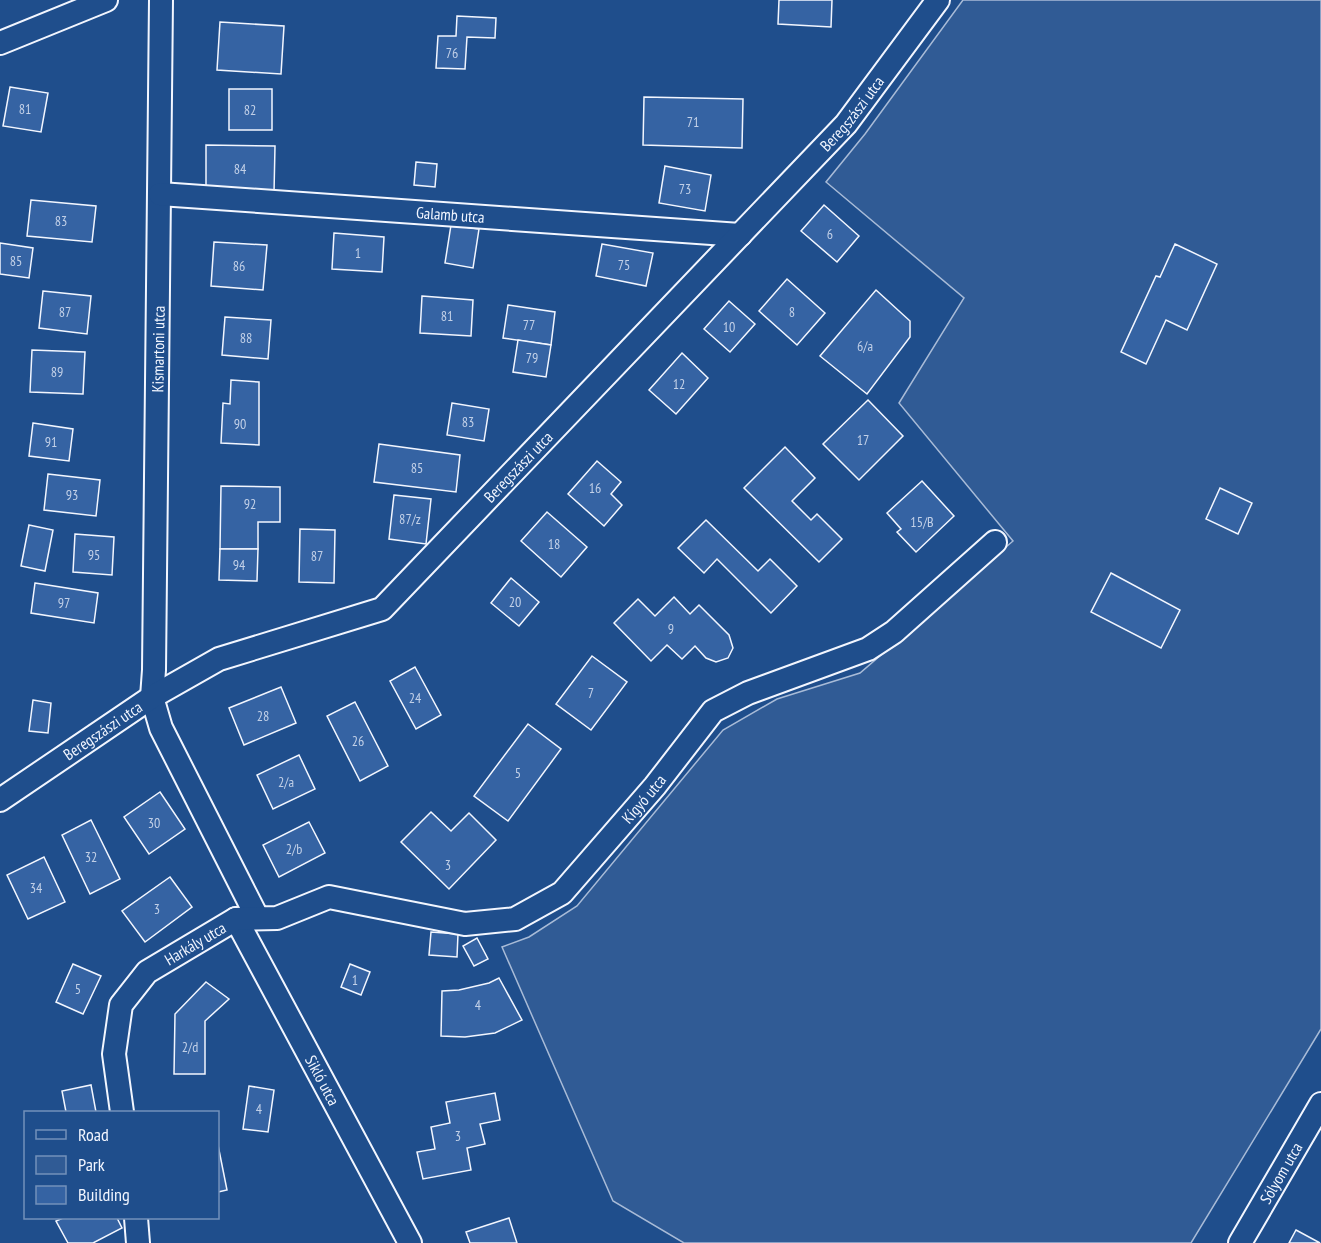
<svg xmlns="http://www.w3.org/2000/svg" width="1321" height="1243" font-family="'PT Sans Narrow',sans-serif">
<style>
.green{fill:#305b95;stroke:#a8bbd7;stroke-width:1.5}
.building{fill:#3563a3;stroke:#f2f6ff;stroke-width:1.5}
.lines{fill:none;stroke-linecap:round;stroke-linejoin:round}
.street-casing{stroke:#f2f6ff;stroke-width:26}
.street{stroke:#1f4e8c;stroke-width:22}
.labels{text-anchor:middle;dominant-baseline:central;stroke-width:4.5;stroke-linejoin:round;paint-order:stroke}
.number-label{font-size:14px;fill:#c3d1e8}
.street-label{font-size:16px;fill:#f2f6ff;stroke:#1f4e8c}
</style>
<rect width="100%" height="100%" fill="#1f4e8c"/>
<path class="green" d="M963 0H1321V1029L1191 1243H684L613 1201 502 947 529 937 577 906 723 730 777 699 860 673 1013 541 899 403 964 298 826 182 865 134Z"/>
<g class="building">
<path d="M779 0H832L831 27 778 24Z"/>
<path d="M457 16 496 18 495 38 467 37 465 69 436 68 438 36H456Z"/>
<path d="M220 22 284 26 281 74 217 70Z"/>
<path d="M10 87 48 93 41 132 3 126Z"/>
<rect x="229" y="89" width="43" height="41"/>
<path d="M644 97 743 99 742 148 643 145Z"/>
<path d="M206 145 275 146 274 193H206Z"/>
<path d="M416 162 437 164 435 187 414 185Z"/>
<path d="M665 166 711 175 705 211 659 203Z"/>
<path d="M31 200 96 206 92 242 27 236Z"/>
<path d="M824 205 859 236 837 262 801 231Z"/>
<path d="M451 225 479 229 473 268 445 263Z"/>
<path d="M334 233 384 237 382 272 332 269Z"/>
<path d="M214 242 267 245 263 290 211 286Z"/>
<path d="M0 243 33 248 29 278 0 274Z"/>
<path d="M602 244 653 253 646 286 596 276Z"/>
<path d="M1175 244 1217 264 1187 330 1166 320 1146 364 1121 352 1156 276 1160 277Z"/>
<path d="M787 279 825 313 797 345 759 311Z"/>
<path d="M876 290 910 321V337L867 394 820 356Z"/>
<path d="M43 291 91 296 87 334 39 328Z"/>
<path d="M422 296 473 300 471 336 420 333Z"/>
<path d="M729 301 755 324 730 352 704 329Z"/>
<path d="M508 305 555 312 551 345 503 338Z"/>
<path d="M225 317 271 320 268 359 222 355Z"/>
<path d="M518 340 551 345 546 377 513 372Z"/>
<path d="M32 350 85 352 83 394 30 392Z"/>
<path d="M682 353 708 378 676 414 649 390Z"/>
<path d="M231 380 259 382V445L221 443 223 403 230 404Z"/>
<path d="M868 400 903 436 859 480 823 444Z"/>
<path d="M452 403 489 409 484 441 447 435Z"/>
<path d="M33 423 73 429 69 461 29 456Z"/>
<path d="M379 444 460 455 456 492 374 482Z"/>
<path d="M785 447 815 478 792 501 811 520 817 514 842 539 819 562 744 488Z"/>
<path d="M597 461 621 482 611 494 622 505 604 526 568 494Z"/>
<path d="M48 474 100 480 96 516 44 510Z"/>
<path d="M922 481 954 516 916 552 897 532 901 529 887 513Z"/>
<path d="M221 486 280 487V522H258V549H220Z"/>
<path d="M1220 488 1252 503 1238 534 1206 519Z"/>
<path d="M394 495 431 499 426 544 389 539Z"/>
<path d="M547 512 587 547 561 577 521 541Z"/>
<path d="M706 520 758 571 770 559 797 586 771 613 717 559 704 573 678 548Z"/>
<path d="M29 525 53 530 45 571 21 566Z"/>
<path d="M300 529 335 530 334 583 299 582Z"/>
<path d="M75 534 114 537 112 575 73 572Z"/>
<path d="M220 549H258L257 581 219 580Z"/>
<path d="M1111 573 1180 610 1161 648 1091 612Z"/>
<path d="M511 578 539 602 519 626 491 603Z"/>
<path d="M35 583 98 593 94 623 31 613Z"/>
<path d="M674 597 690 614 699 605 729 635 733 648 728 658 716 662 706 658 695 646 682 659 667 645 651 661 614 623 638 599 655 616Z"/>
<path d="M592 656 627 682 591 730 556 704Z"/>
<path d="M415 667 441 715 416 729 390 681Z"/>
<path d="M281 687 296 723 244 745 229 708Z"/>
<path d="M33 700 51 703 48 733 29 731Z"/>
<path d="M355 702 388 766 360 781 327 716Z"/>
<path d="M528 724 561 749 508 821 474 796Z"/>
<path d="M299 755 315 789 273 809 257 775Z"/>
<path d="M160 792 185 829 149 854 124 817Z"/>
<path d="M431 812 451 831 469 813 496 840 449 889 401 842Z"/>
<path d="M91 820 120 879 90 894 62 835Z"/>
<path d="M309 822 325 853 279 877 263 845Z"/>
<path d="M44 857 65 902 28 919 7 875Z"/>
<path d="M170 877 192 907 145 942 122 911Z"/>
<path d="M431 932 458 934 457 957 429 955Z"/>
<path d="M477 938 488 959 474 966 463 946Z"/>
<path d="M73 964 101 976 83 1014 56 1002Z"/>
<path d="M350 964 370 972 361 995 341 987Z"/>
<path d="M499 978 522 1020 495 1033 465 1037 441 1036 442 991 459 990 489 983Z"/>
<path d="M206 982 229 999 205 1021V1074H174L175 1014Z"/>
<path d="M91 1085 96 1112H66L62 1091Z"/>
<path d="M249 1086 274 1090 268 1132 243 1129Z"/>
<path d="M495 1093 500 1120 480 1124 485 1144 467 1148 471 1170 423 1179 417 1152 435 1149 431 1127 450 1123 446 1102Z"/>
<path d="M218 1145 227 1190 218 1192Z"/>
<path d="M63 1218H117L122 1228 93 1243H68L56 1221Z"/>
<path d="M509 1218 517 1243H470L466 1232Z"/>
<path d="M1296 1230 1320 1243H1289Z"/>
</g>
<g class="lines">
<defs>
<g id="street">
<path d="M161 0 154 670 152 697 161 728 257 917"/>
<path d="M0 43 106 0"/>
<path id="s1" d="M160 194 740 235"/>
<path id="s2" d="M0 800 152 697 219 659 382 609 846 124 938 0"/>
<path id="s3" d="M236 919 410 1243"/>
<path id="s4" d="M122 1112 114 1054 121 1005 147 972 236 919 277 918 329 897 465 924 515 919 562 893 655 786 713 711 748 693 868 649 894 632 995 542"/>
<path d="M136 1218 138 1243"/>
<path id="s5" d="M1240 1243 1321 1104"/>
</g>
</defs>
<use href="#street" class="street-casing"/>
<use href="#street" class="street"/>
</g>
<g class="labels">
<g class="number-label">
<text x="452" y="53">76</text>
<text x="25" y="109">81</text>
<text x="250" y="110">82</text>
<text x="693" y="122">71</text>
<text x="240" y="169">84</text>
<text x="685" y="189">73</text>
<text x="61" y="221">83</text>
<text x="830" y="234">6</text>
<text x="358" y="253">1</text>
<text x="16" y="261">85</text>
<text x="624" y="265">75</text>
<text x="239" y="266">86</text>
<text x="65" y="312">87</text>
<text x="792" y="312">8</text>
<text x="447" y="316">81</text>
<text x="529" y="325">77</text>
<text x="729" y="327">10</text>
<text x="246" y="338">88</text>
<text x="865" y="346">6/a</text>
<text x="532" y="358">79</text>
<text x="57" y="372">89</text>
<text x="679" y="384">12</text>
<text x="468" y="422">83</text>
<text x="240" y="424">90</text>
<text x="863" y="440">17</text>
<text x="51" y="442">91</text>
<text x="417" y="468">85</text>
<text x="595" y="488">16</text>
<text x="72" y="495">93</text>
<text x="250" y="504">92</text>
<text x="410" y="519">87/z</text>
<text x="922" y="522">15/B</text>
<text x="554" y="544">18</text>
<text x="94" y="555">95</text>
<text x="317" y="556">87</text>
<text x="239" y="565">94</text>
<text x="515" y="602">20</text>
<text x="64" y="603">97</text>
<text x="671" y="629">9</text>
<text x="591" y="693">7</text>
<text x="415" y="698">24</text>
<text x="263" y="716">28</text>
<text x="358" y="741">26</text>
<text x="518" y="773">5</text>
<text x="286" y="782">2/a</text>
<text x="154" y="823">30</text>
<text x="294" y="849">2/b</text>
<text x="91" y="857">32</text>
<text x="448" y="865">3</text>
<text x="36" y="888">34</text>
<text x="157" y="909">3</text>
<text x="355" y="980">1</text>
<text x="78" y="989">5</text>
<text x="478" y="1005">4</text>
<text x="190" y="1047">2/d</text>
<text x="259" y="1109">4</text>
<text x="458" y="1136">3</text>
</g>
<g class="street-label">
<text stroke="none"><textPath href="#s2" startOffset="1114">Beregszászi utca</textPath></text>
<text stroke="none"><textPath href="#s1" startOffset="291">Galamb utca</textPath></text>
<text transform="translate(158 349) rotate(-89)">Kismartoni utca</text>
<text stroke="none"><textPath href="#s2" startOffset="628">Beregszászi utca</textPath></text>
<text stroke="none"><textPath href="#s2" startOffset="124">Beregszászi utca</textPath></text>
<text stroke="none"><textPath href="#s4" startOffset="718">Kígyó utca</textPath></text>
<text stroke="none"><textPath href="#s4" startOffset="206">Harkály utca</textPath></text>
<text stroke="none"><textPath href="#s3" startOffset="183">Sikló utca</textPath></text>
<text stroke="none"><textPath href="#s5" startOffset="81">Sólyom utca</textPath></text>
</g>
</g>
<rect x="24" y="1111" width="195" height="108" fill="#1f4e8c" stroke="#7391ba" stroke-width="1.5"/>
<rect x="36" y="1130" width="30" height="9" fill="#1f4e8c" stroke="#7391ba" stroke-width="1.5"/>
<text x="78" y="1141" font-size="18" fill="#f2f6ff">Road</text>
<rect x="36" y="1156" width="30" height="18" fill="#305b95" stroke="#7391ba" stroke-width="1.5"/>
<text x="78" y="1171" font-size="18" fill="#f2f6ff">Park</text>
<rect x="36" y="1186" width="30" height="18" fill="#3563a3" stroke="#7391ba" stroke-width="1.5"/>
<text x="78" y="1201" font-size="18" fill="#f2f6ff">Building</text>
</svg>
